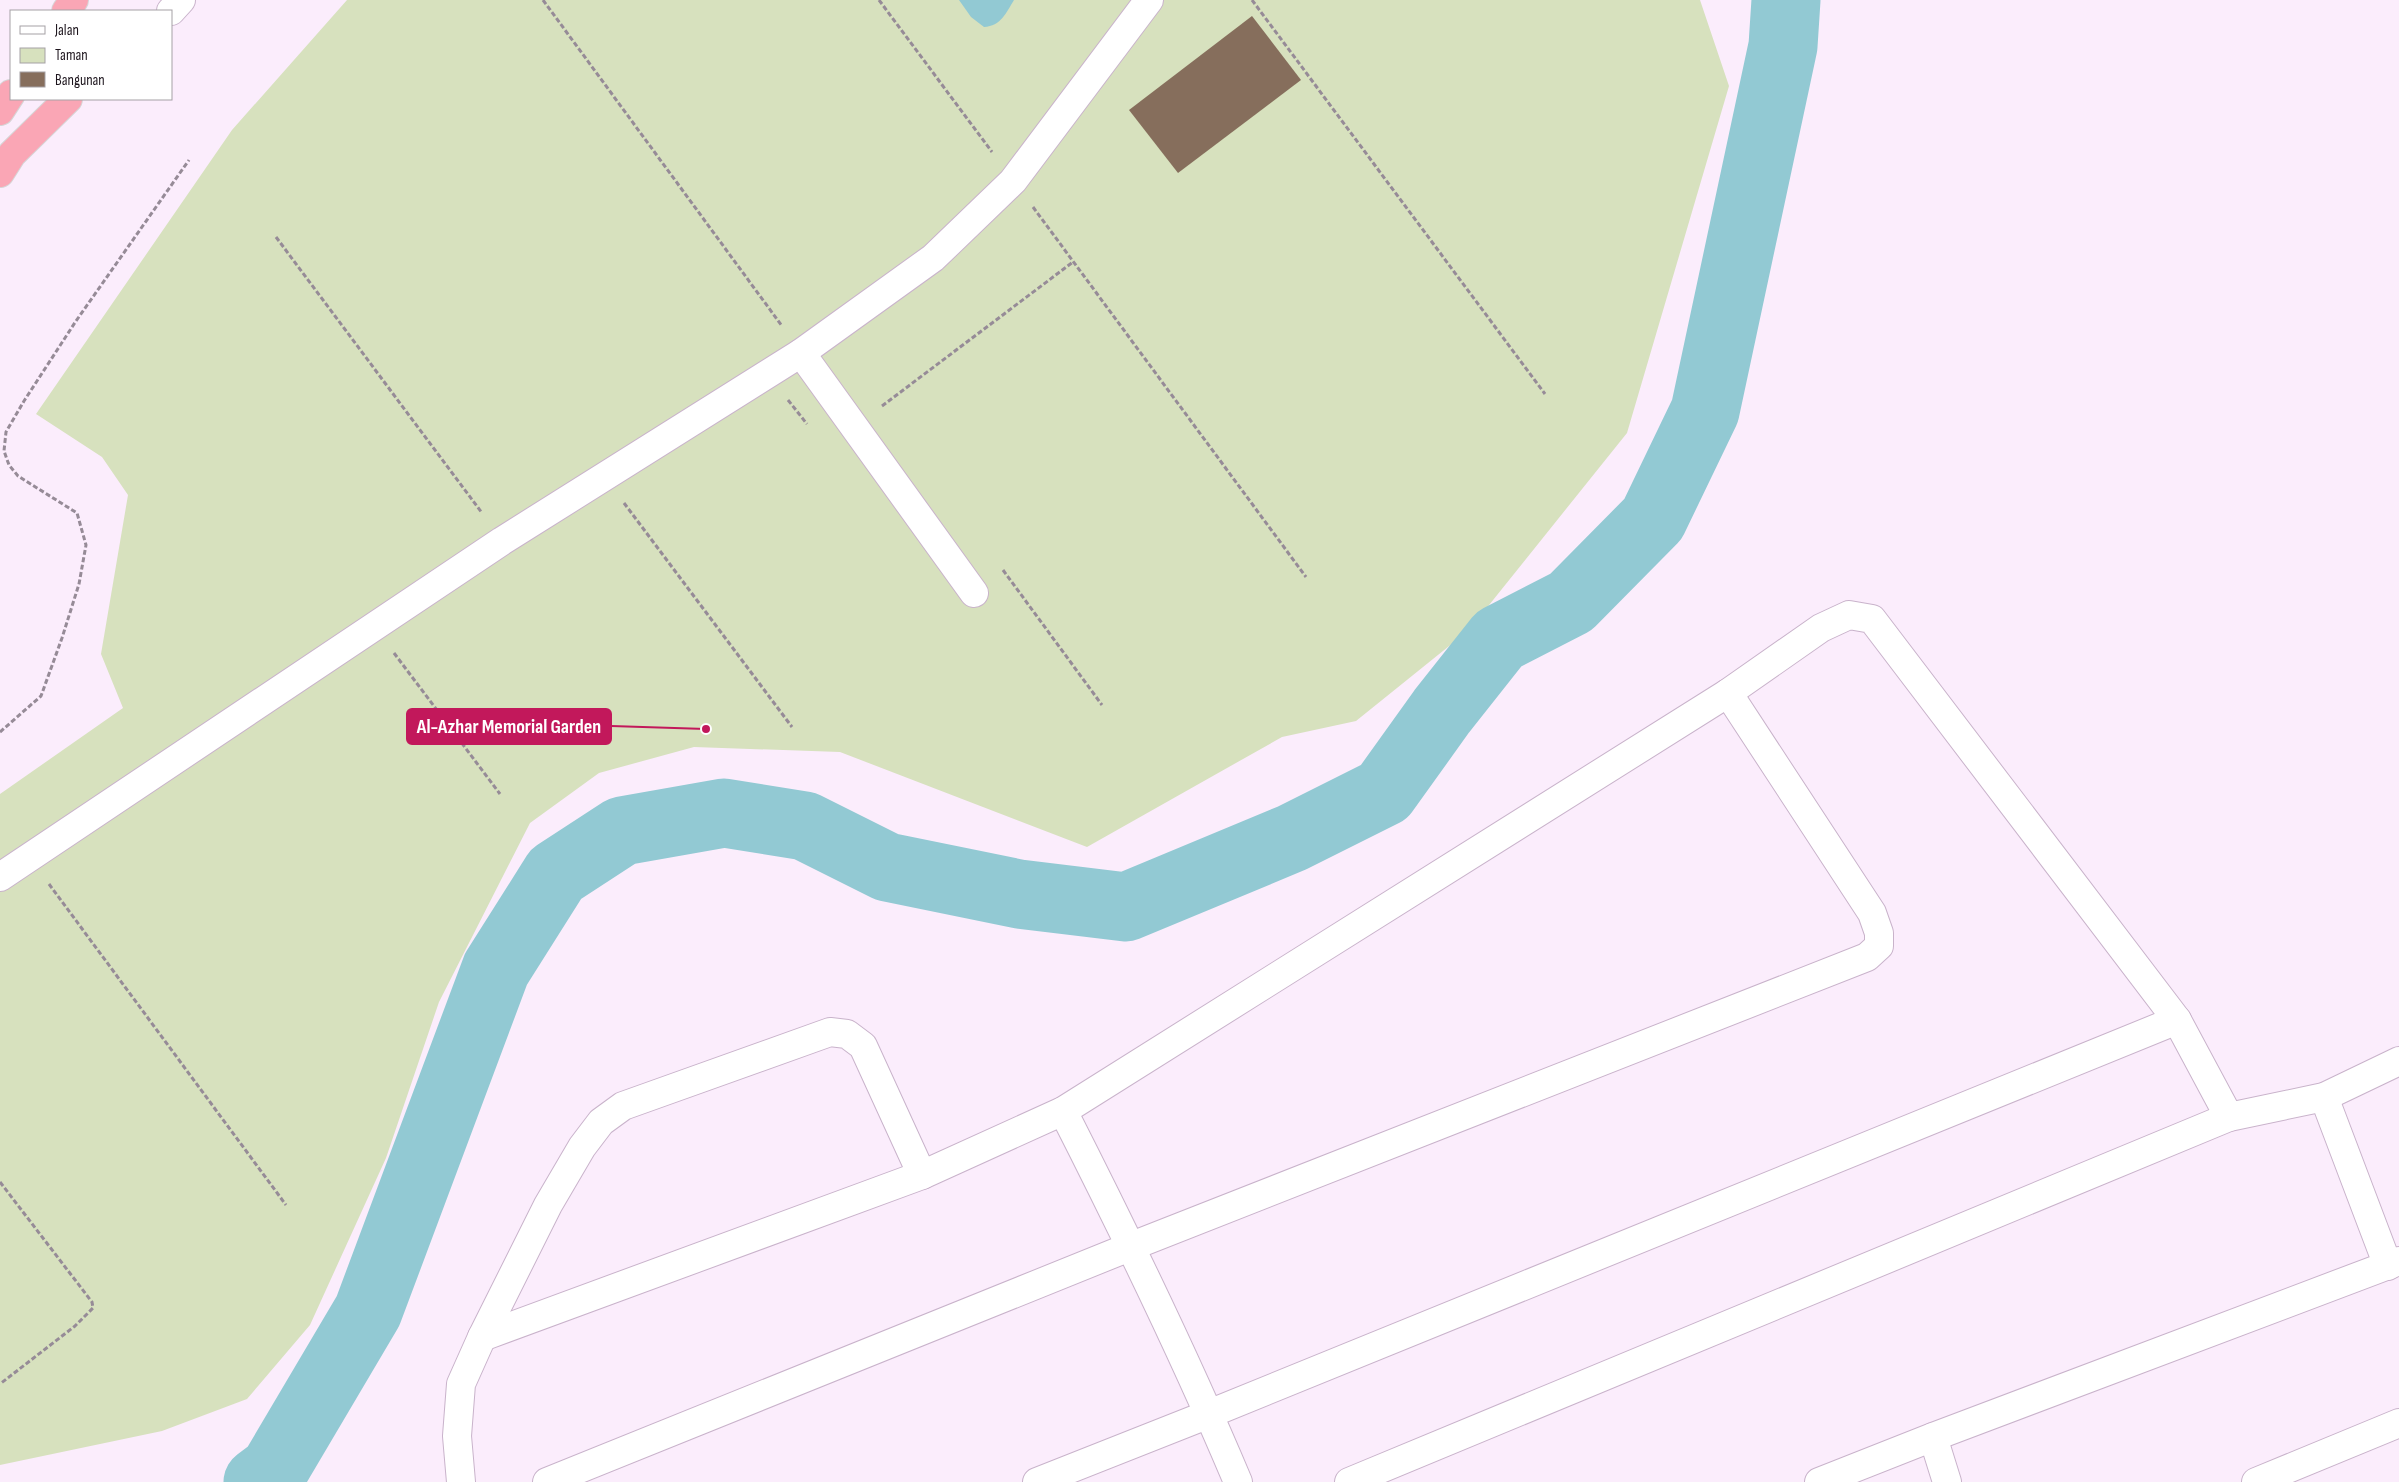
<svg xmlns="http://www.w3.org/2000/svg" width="2399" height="1482" font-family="'Sofia Sans Condensed',sans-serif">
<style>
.green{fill:#d7e1be}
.water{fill:#92c9d3}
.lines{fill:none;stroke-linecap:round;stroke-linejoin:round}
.river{stroke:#92c9d3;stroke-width:69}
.building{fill:#866e5c}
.minor-casing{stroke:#c9b3cb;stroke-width:30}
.highway-casing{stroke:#d6d5d6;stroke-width:30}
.path{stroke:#968b97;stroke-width:3;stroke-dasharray:5 2.5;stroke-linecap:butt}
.minor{stroke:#fff;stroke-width:28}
.highway{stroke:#faa6b5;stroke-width:28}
.leader{fill:none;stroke:#c2185b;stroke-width:2}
.callout-dot{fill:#c2185b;stroke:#fff;stroke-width:2}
.callout{fill:#c2185b;stroke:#c2185b;stroke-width:2}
.callout-label{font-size:20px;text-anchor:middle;font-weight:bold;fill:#fff}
</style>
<rect width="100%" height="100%" fill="#fbedfc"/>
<path class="green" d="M347 0H1700L1729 86 1627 433 1469 630 1356 721 1282 737 1087 847 840 752 694 747 599 773 530 823 439 1002 386 1158 310 1325 247 1399 162 1431 0 1465V794L123 708 101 654 128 495 102 457 36 414 232 130Z"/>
<path class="water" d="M959 0H1014C1006 13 1001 26 984 27L971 17Z"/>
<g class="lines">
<path class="river" d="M258 1482 274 1470 368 1311 496 969 556 874 622 831 724 813 805 826 887 867 1019 894 1126 907 1292 838 1384 792 1442 711 1499 639 1571 602 1653 519 1705 411 1783 46 1786 0"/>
</g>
<path class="building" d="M1252 16 1301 80 1178 173 1129 110Z"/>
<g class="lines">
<defs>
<g id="minor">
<path d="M171 11 181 0"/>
<path d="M801 353 974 593"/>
<path d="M0 877 502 541 801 353 933 258 1013 181 1149 0"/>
<path d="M2324 1097 2388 1266"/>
<path d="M1063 1111C1125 1233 1185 1356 1238 1482"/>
<path d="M482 1337 922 1175 1063 1111 1728 693 1821 628 1849 615 1872 619 2177 1020 2229 1117 2324 1097 2399 1061"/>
<path d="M1933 1437 1947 1482"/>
<path d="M461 1482 457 1436 461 1384 482 1337 548 1205 582 1147 601 1122 623 1106 830 1032 847 1034 863 1046 922 1175"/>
<path d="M547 1482 1132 1246 1867 957 1879 946V933L1872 913 1728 693"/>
<path d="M1037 1482 1209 1414 2177 1020"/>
<path d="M1349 1482 2229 1117"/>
<path d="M1819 1482 1933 1437 2399 1261"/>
<path d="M2256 1482 2399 1423"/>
</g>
<g id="highway">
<path d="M66 11 74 0"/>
<path d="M0 111 11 94"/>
<path d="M0 173 12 154 68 99"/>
</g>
</defs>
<use href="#minor" class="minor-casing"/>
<use href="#highway" class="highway-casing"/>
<g class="path">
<path d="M543 0 782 326"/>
<path d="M879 0 992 152"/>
<path d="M1252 0 1545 394"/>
<path d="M1033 207 1306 577"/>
<path d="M276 237 482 513"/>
<path d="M788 400 807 424"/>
<path d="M882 406 1073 262"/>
<path d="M624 503 792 727"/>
<path d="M1003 570 1102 705"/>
<path d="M394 653 500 794"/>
<path d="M0 732 41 696 62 638 79 584 86 545 77 513 18 476 9 465 4 451 6 432 24 401 76 321 189 160"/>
<path d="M49 884 286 1205"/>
<path d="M0 1182 92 1302 93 1308 75 1326 0 1384"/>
</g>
<use href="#minor" class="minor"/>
<use href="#highway" class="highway"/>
</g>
<path class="leader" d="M706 729L611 726"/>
<circle class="callout-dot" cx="706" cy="729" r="5"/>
<rect class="callout" x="407" y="709" width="204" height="35" rx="5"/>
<g class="callout-label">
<text x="509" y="733">Al-Azhar Memorial Garden</text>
</g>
<rect x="10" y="10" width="162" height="90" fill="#ffffff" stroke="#a5a1a5"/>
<rect x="20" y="26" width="25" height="8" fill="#ffffff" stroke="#a5a1a5"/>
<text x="55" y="35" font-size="15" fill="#1d151d">Jalan</text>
<rect x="20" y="48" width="25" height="15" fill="#d7e1be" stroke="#a5a1a5"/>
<text x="55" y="60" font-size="15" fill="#1d151d">Taman</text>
<rect x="20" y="72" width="25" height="15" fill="#866e5c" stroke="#a5a1a5"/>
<text x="55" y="85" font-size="15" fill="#1d151d">Bangunan</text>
</svg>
